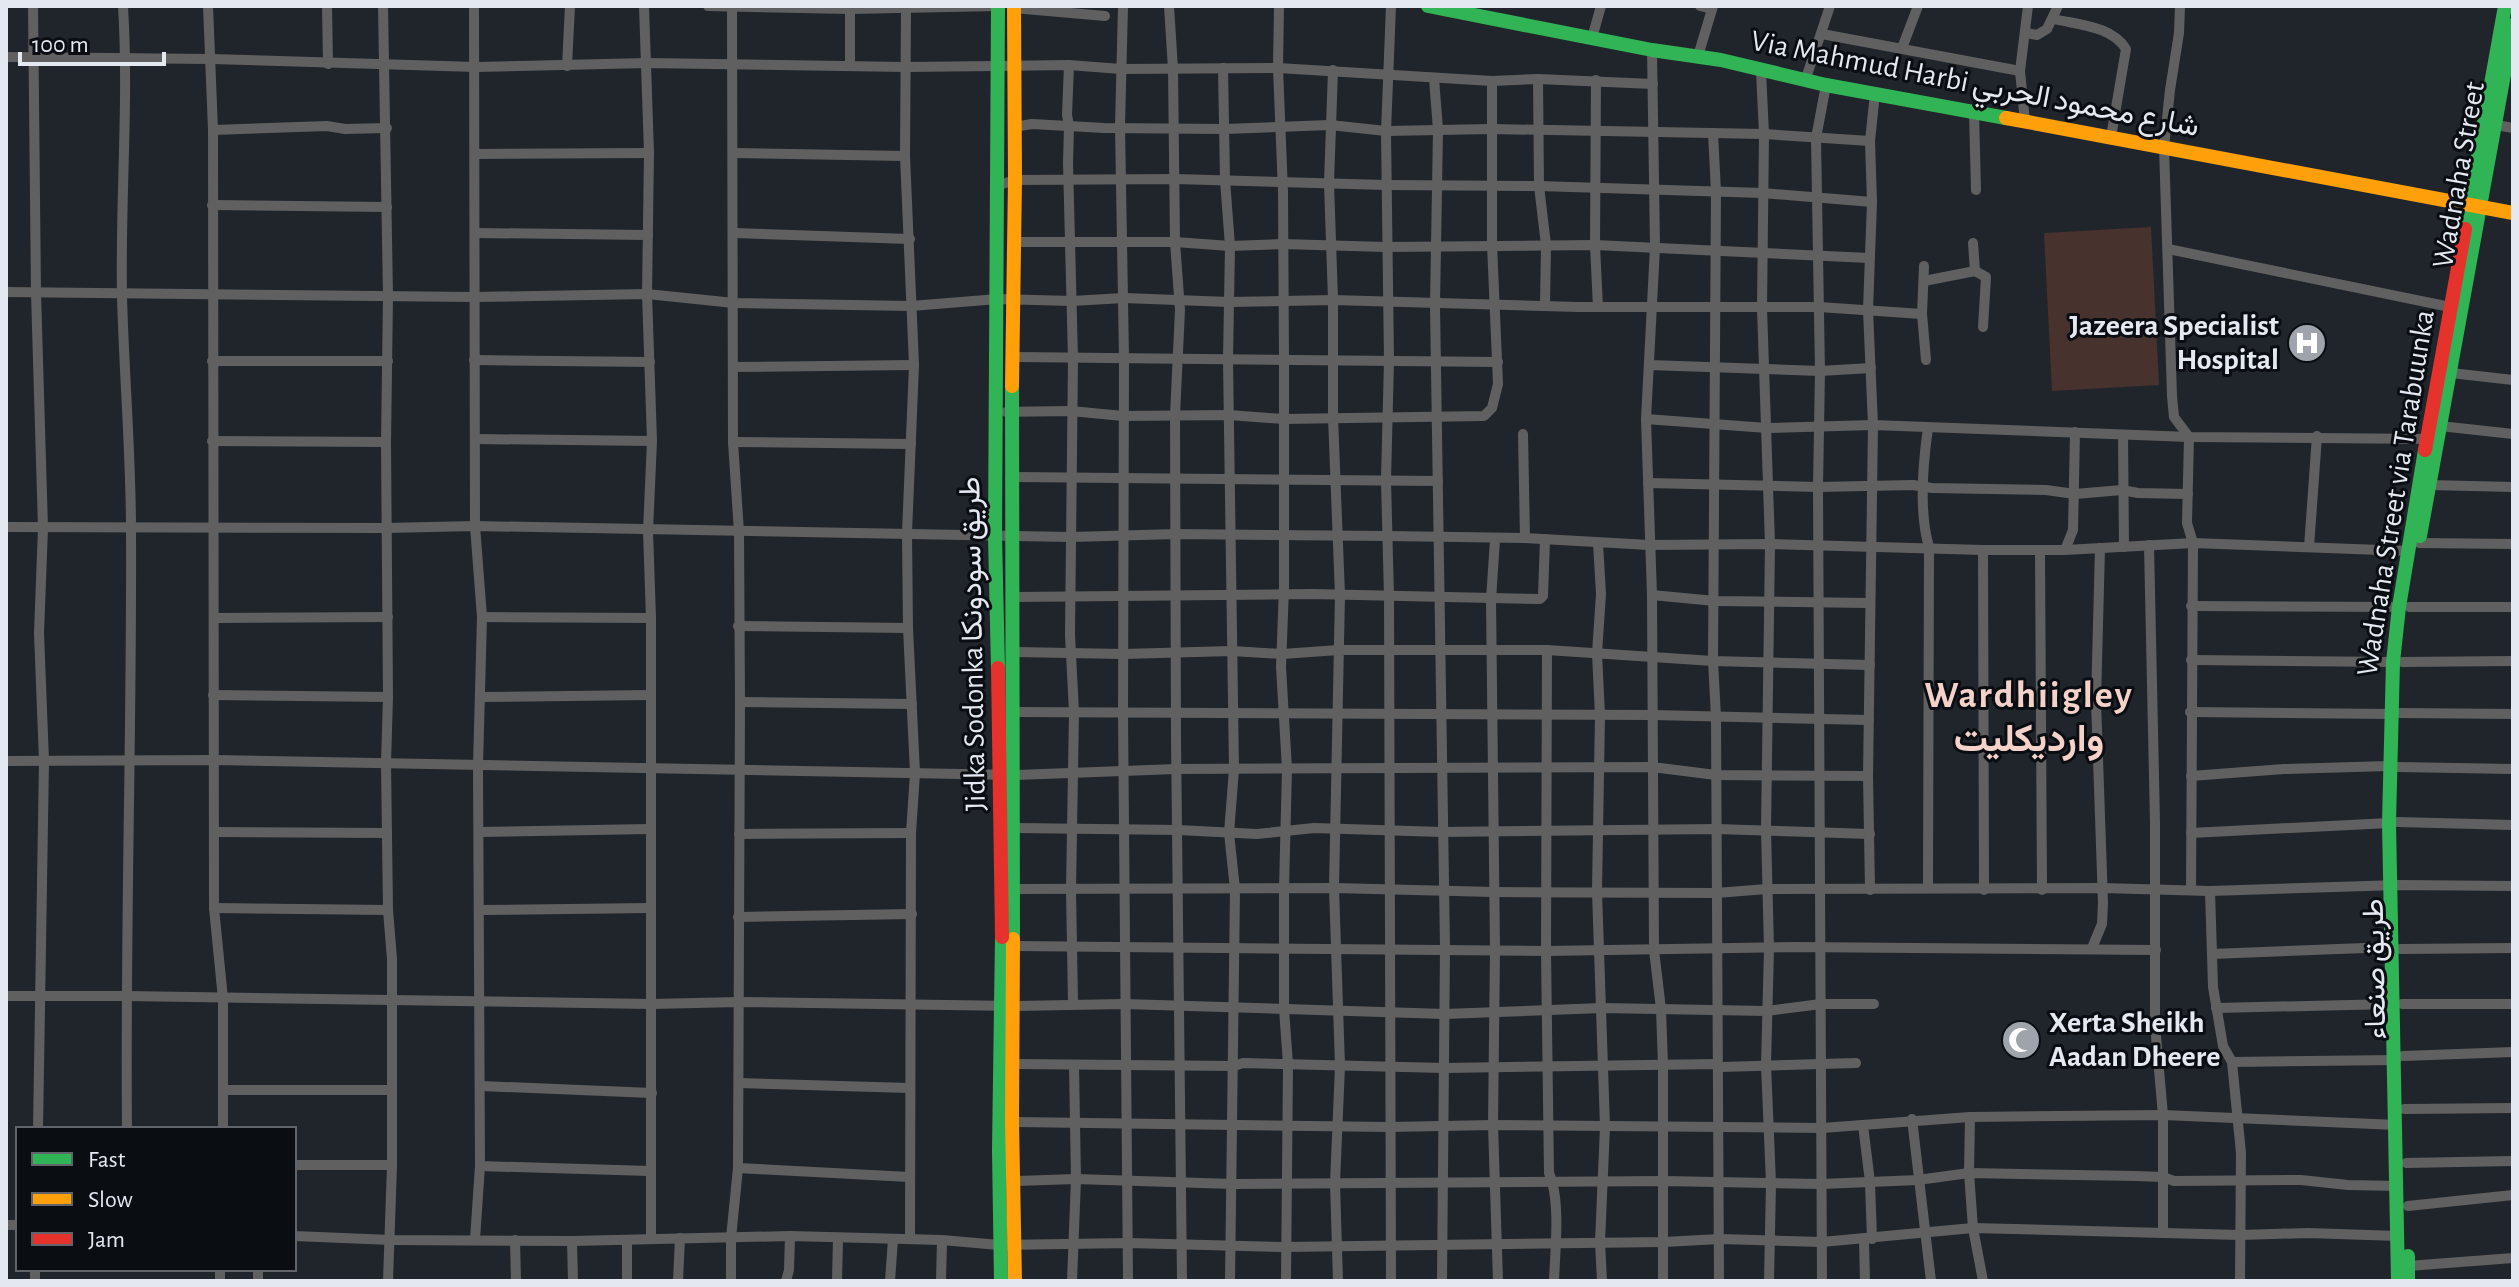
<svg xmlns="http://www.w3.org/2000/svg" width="2519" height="1287" font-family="'Alegreya Sans',Vazirmatn,sans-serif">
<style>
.green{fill:#47322e}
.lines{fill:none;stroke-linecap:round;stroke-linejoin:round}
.street{stroke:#616060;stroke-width:10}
.fast{stroke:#30b455;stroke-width:14}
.slow{stroke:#ff9f0a;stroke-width:14}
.jam{stroke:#e5322d;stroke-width:14}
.labels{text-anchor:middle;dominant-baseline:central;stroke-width:6;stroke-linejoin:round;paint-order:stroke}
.street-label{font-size:30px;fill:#e4e9f1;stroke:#0a0d12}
.poi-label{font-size:30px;font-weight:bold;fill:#e4e9f1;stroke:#0a0d12;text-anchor:end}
.district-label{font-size:38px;font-weight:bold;letter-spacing:2px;fill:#f4d2ca;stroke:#0a0d12}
</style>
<rect width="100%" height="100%" fill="#20252b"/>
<path class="green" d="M2151 227 2159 385 2052 391 2044 233Z"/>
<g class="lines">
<g class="street">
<path d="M33 6 36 293 43 528 39 633 44 761 38 1129"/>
<path d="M123 6C129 103 120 199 122 296 124 374 131 453 131 531 132 731 125 930 127 1129"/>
<path d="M208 6 213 130 214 908 223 999V1129"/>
<path d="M327 6 328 64"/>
<path d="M383 6 388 296 386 442 388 697 386 763 388 910 392 959V1165L388 1281"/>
<path d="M474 6 475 526 482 617 478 766 480 1166 475 1239"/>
<path d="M644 6 649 153 647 294 652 441 648 531 651 618V1238"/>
<path d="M708 6 850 9 998 6"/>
<path d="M850 6V66"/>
<path d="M906 6 905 156 914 365 907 533 908 628 915 773 911 833 910 1239"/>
<path d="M1123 6 1120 126 1124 358 1123 713 1128 1281"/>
<path d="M1169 6 1173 69 1175 242 1180 310 1175 415 1176 738 1182 1281"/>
<path d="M1279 6 1278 68 1283 192 1284 360V587L1281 667 1287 769 1284 889V1009L1288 1064 1286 1281"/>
<path d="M1391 6 1386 131 1389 361 1386 480 1389 597 1391 1281"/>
<path d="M1700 6 1712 9"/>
<path d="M2180 6 2179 33 2170 90 2164 147 2172 396 2174 417 2189 437 2187 523 2193 543 2191 890"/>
<path d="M1014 8 1105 16"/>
<path d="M2054 19C2079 25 2112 26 2126 49L2111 137"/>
<path d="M2026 33 2037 35 2047 29 2058 6"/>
<path d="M1822 34 2020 71"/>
<path d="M1592 38 1601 6"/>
<path d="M1902 48 1918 6"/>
<path d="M1652 50 1655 247 1646 419 1652 595 1654 950 1661 1009 1663 1065V1281"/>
<path d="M1698 56 1713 6"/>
<path d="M6 57 211 59 476 67 647 63 906 67 1069 65 1121 69 1278 68 1492 81 1538 79 1653 84"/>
<path d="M1069 65 1067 115 1069 126 1068 163 1073 359 1070 635 1074 712 1071 890 1073 1003"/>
<path d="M567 66 570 6"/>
<path d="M1223 68 1225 180 1230 246 1228 360 1234 769 1229 833 1235 889 1230 1281"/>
<path d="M1333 70 1329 183 1333 300V417L1340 595 1334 888 1340 1066 1335 1183 1338 1281"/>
<path d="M1761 71 1764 134 1762 308 1770 544 1766 830 1769 949 1766 1065 1771 1183 1769 1281"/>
<path d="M1434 78 1438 130 1435 305 1445 948 1442 1281"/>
<path d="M1538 79 1539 186 1546 245 1545 305"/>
<path d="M1596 80 1595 245 1598 307"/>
<path d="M1805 81 1830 6"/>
<path d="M1974 112 1976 190"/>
<path d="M2025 122 2020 71 2028 6"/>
<path d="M2496 125 2513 128"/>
<path d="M1014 127 1032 124 1104 128 1225 129 1330 125 1386 131 1491 129 1764 134 1870 141"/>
<path d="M213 130 327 126 345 129 387 128"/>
<path d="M1713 133 1716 192 1713 661 1716 717 1719 1281"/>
<path d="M733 153 905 156"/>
<path d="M475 154 649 153"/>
<path d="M999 185 1015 180 1175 179 1386 185 1539 186 1763 193 1872 202"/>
<path d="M212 205 387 207"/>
<path d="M476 233 648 235"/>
<path d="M734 233 910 239"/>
<path d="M1015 242H1175L1230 246 1282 244 1386 247 1595 245 1869 258"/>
<path d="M1973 243 1975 271 1986 277 1983 327"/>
<path d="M2168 249 2455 308"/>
<path d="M1924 266 1922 314 1926 360"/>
<path d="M1924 281 1975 271"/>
<path d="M6 292 474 297 647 294 734 303 911 306 998 299 1072 301 1124 298 1229 302 1333 300 1579 307H1819L1922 314"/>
<path d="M1012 357 1498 362"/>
<path d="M474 360 650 362"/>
<path d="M212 361H388"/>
<path d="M1649 365 1820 371 1871 368"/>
<path d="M733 367 914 365"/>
<path d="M2451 373 2513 380"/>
<path d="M1006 412 1071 411 1123 416 1229 415 1283 419 1484 416 1492 408 1498 384 1492 244V81"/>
<path d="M1646 419 1767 428 1873 425 2189 437 2431 439"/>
<path d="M2440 426 2513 434"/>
<path d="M1928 428C1923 463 1919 513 1929 547L1928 888"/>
<path d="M1523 434 1525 538"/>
<path d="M2123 435 2124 547"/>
<path d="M475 439 652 441"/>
<path d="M212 441 386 442"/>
<path d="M733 442 911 444"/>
<path d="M1010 477 1438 481"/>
<path d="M1648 483 1818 487 1913 485 1932 488 2046 490 2075 494 2122 490 2138 493 2188 494"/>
<path d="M2429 485 2513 487"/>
<path d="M6 527 386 528 475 526 1071 537 1176 534 1387 536 1525 538 1649 545 1770 544 1983 550H2065L2193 543 2408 551"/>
<path d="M1495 540 1491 599 1495 950 1493 1125 1498 1281"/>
<path d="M1598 543 1601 594 1597 653 1600 715 1597 891 1605 1127 1600 1242 1602 1281"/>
<path d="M2419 543 2513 544"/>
<path d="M2149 545 2155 823V1025L2163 1115V1233"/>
<path d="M2309 547 2317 436"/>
<path d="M1983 550 1984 890"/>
<path d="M2040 550 2042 890"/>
<path d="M2065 550 2073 530 2075 432"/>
<path d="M1652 595 1715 601 1869 603"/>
<path d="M1011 597 1312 594 1540 599 1543 596 1545 539"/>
<path d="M2191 606 2399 607"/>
<path d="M2409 607H2513"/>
<path d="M482 617 651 618"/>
<path d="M215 618 388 617"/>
<path d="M738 626 908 628"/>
<path d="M1547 650 1546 951 1549 1173C1561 1200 1555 1251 1554 1281"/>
<path d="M1011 652 1123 654 1232 651 1282 654 1339 650H1547L1713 661 1870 665"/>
<path d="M2191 660 2393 662"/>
<path d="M2402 662 2513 661"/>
<path d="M213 695 388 697"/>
<path d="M480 697 650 695"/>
<path d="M740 702 912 704"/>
<path d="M1013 712 1653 715 1869 720"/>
<path d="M2190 712 2390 714"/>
<path d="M2400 713 2513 714"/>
<path d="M6 761 214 760 1014 775 1176 769 1652 767 1716 775 1868 776"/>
<path d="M2398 767 2513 769"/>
<path d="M2191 776 2284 769 2389 766"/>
<path d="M2398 822 2513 825"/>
<path d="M1014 828 1178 830 1257 834 1314 828 1442 832 1716 829 1870 834"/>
<path d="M215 832 387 833"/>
<path d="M479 832 650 829"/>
<path d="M2191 833 2389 823"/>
<path d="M739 834 911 833"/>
<path d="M1009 889 1334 888 1494 892 1716 893 1767 889 2102 888 2210 891 2399 885 2513 886"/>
<path d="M1870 890 1868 776 1873 425 1868 310 1872 202 1870 141 1875 93"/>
<path d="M2210 891 2213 987 2223 1046 2232 1062 2241 1153 2240 1281"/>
<path d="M214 908 388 910"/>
<path d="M481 910 649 908"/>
<path d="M738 917 912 914"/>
<path d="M1014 946 1546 951 1795 947 2156 950"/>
<path d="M2092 948 2102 924 2103 903 2096 701 2100 548"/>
<path d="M2400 949 2513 948"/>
<path d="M2212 954 2391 947"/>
<path d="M6 996H126L652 1004 739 1002 1014 1006 1124 1004 1445 1014 1602 1008 1767 1011 1821 1004H1874"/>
<path d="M2402 1004H2513"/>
<path d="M2216 1008 2393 1004"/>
<path d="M2403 1056 2513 1052"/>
<path d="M2232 1062 2396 1060"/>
<path d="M1013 1064 1234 1066 1243 1063 1444 1068 1717 1064 1721 1067 1856 1063"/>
<path d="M739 1083 910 1088"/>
<path d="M481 1086 652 1093"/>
<path d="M224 1090H391"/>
<path d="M2404 1109 2513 1108"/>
<path d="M1970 1117 1969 1173 1973 1228 1983 1281"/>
<path d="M1912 1119 1931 1281"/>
<path d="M1012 1122 1389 1127 1493 1125 1822 1128 1970 1117 2163 1115 2397 1125"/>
<path d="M1863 1125 1870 1182 1872 1239"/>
<path d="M2406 1163 2513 1161"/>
<path d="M294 1165H392"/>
<path d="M480 1166 650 1171"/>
<path d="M738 1168 909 1177"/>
<path d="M1013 1181 1076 1179 1233 1184 1664 1181 1821 1184 1918 1180 1969 1173 2136 1176 2163 1177 2174 1181 2301 1180 2348 1185 2398 1186"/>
<path d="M2408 1206 2513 1195"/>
<path d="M6 1225H18"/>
<path d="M294 1236 391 1240 572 1241 790 1236 942 1240 999 1245 1129 1243 1284 1247 1664 1242 1720 1239 1822 1242 1973 1228 2240 1235 2308 1233 2398 1236"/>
<path d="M515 1240 516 1281"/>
<path d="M627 1240V1281"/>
<path d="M1864 1240 1865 1281"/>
<path d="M572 1241 573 1281"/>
<path d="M2408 1266 2513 1258"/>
<path d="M258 1269V1281"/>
<path d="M35 1281V1269"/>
<path d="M220 1281V1269"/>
<path d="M678 1281 680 1238"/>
<path d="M731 1281V1238L738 1168 740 702 739 532 733 442 732 6"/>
<path d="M786 1281 789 1270 790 1236"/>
<path d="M837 1281 838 1239"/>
<path d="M890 1281 893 1239"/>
<path d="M941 1281 942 1240"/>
<path d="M1072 1281 1076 1179 1074 1066"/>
<path d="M1822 1281 1818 487 1820 371 1816 138 1826 85"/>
</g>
<g class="fast">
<path d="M998 6 995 536 998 668"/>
<path d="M1428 6 1652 50 1721 60 1826 85 2006 118"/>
<path d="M2465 229 2505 6"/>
<path d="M1012 386 1013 939"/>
<path d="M2420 536 2513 25"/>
<path d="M2408 1256V1281"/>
<path d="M1001 1281 999 1150 1002 937"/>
<path d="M2398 1281 2389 823 2393 662 2399 607 2425 450"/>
</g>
<g class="slow">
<path d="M2006 118 2513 213"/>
<path d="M1012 386 1015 180 1014 6"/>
<path d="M1013 939 1012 1122 1015 1281"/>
</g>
<g class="jam">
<path d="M2425 450 2465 229"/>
<path d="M998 668 1002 937"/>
</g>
</g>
<defs>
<symbol id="hospital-disc" viewBox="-11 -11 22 22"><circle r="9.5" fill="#9fa4ac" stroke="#0a0d12"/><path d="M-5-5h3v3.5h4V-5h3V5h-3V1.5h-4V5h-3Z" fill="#fff"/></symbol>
<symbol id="mosque-disc" viewBox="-11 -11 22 22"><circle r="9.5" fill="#9fa4ac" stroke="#0a0d12"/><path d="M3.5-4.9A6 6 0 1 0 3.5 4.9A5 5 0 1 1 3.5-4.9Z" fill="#fff"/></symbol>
</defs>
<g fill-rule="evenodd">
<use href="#hospital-disc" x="2285" y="321" width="44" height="44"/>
<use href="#mosque-disc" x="1999" y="1018" width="44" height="44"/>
</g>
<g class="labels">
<g class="street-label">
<text transform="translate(1975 84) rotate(11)">Via Mahmud Harbi شارع محمود الحربي</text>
<text transform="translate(2459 175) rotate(-80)">Wadnaha Street</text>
<text transform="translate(2396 493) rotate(-81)">Wadnaha Street via Tarabuunka</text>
<text transform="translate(973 644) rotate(-91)">Jidka Sodonka طريق سودونكا</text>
<text transform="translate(2375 969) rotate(-91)">طريق صنعاء</text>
</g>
<g class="poi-label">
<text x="2279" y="326">Jazeera Specialist<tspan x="2279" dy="34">Hospital</tspan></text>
<text x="2049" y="1023" text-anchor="start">Xerta Sheikh<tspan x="2049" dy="34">Aadan Dheere</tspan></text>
</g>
<g class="district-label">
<text x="2029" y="696">Wardhiigley<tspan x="2029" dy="44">وارديكليت</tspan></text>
</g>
</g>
<rect width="2519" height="1287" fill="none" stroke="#e4e9f1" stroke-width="16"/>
<rect x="16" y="1127" width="280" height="144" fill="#0a0d12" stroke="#61656b" stroke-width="2"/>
<rect x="32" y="1153" width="40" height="12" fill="#30b455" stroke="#61656b" stroke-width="2"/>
<text x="88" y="1167" font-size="24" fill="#e4e9f1">Fast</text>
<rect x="32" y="1193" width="40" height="12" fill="#ff9f0a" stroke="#61656b" stroke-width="2"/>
<text x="88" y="1207" font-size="24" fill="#e4e9f1">Slow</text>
<rect x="32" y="1233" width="40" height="12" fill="#e5322d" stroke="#61656b" stroke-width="2"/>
<text x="88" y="1247" font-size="24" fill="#e4e9f1">Jam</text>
<path d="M20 52v12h144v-12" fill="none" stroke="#e4e9f1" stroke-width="4"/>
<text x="32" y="52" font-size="24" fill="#e4e9f1" stroke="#0a0d12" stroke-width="6" paint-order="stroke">100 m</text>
</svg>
